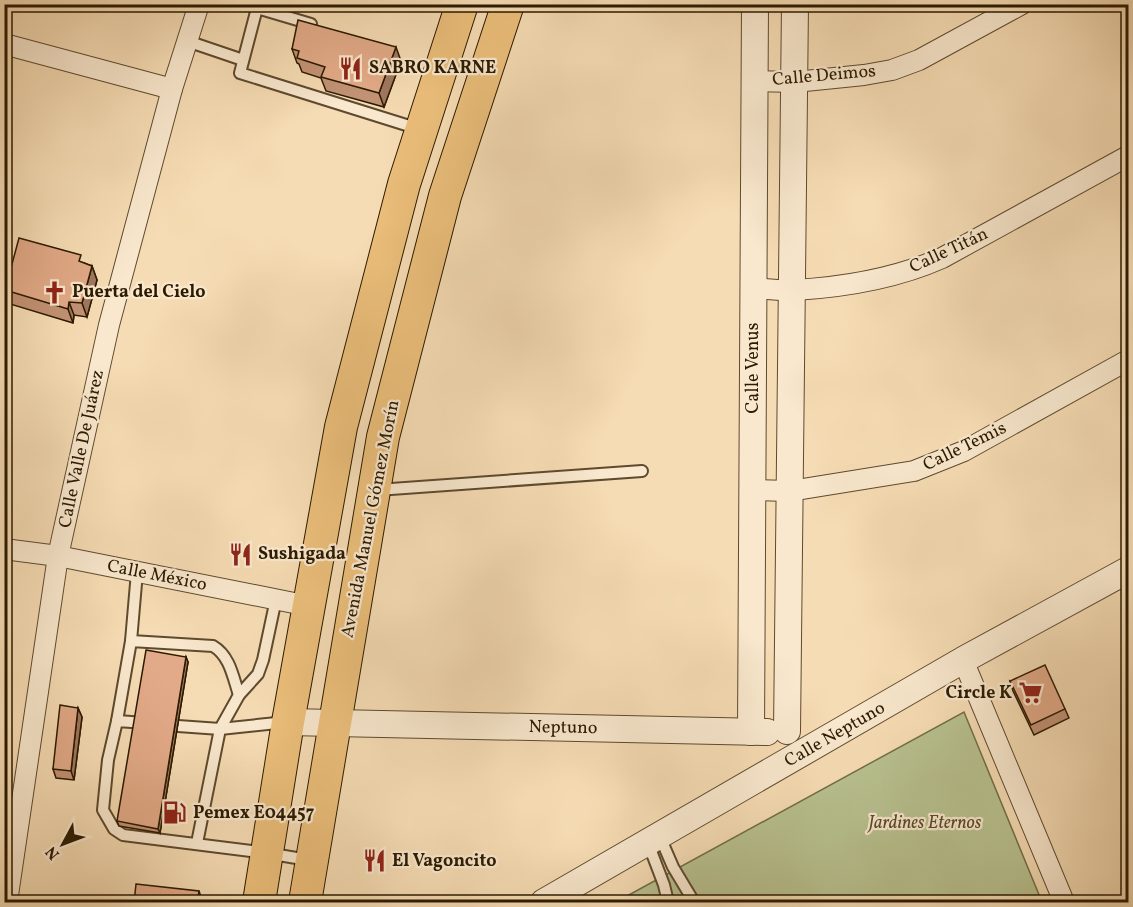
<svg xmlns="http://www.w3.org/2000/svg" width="1133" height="907" font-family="Vollkorn,serif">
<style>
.green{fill:#b8c190;stroke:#726e48;stroke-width:1.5}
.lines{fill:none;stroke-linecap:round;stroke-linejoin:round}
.service-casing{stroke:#5e4a2e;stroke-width:14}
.minor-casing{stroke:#5e4a2e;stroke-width:22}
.tertiary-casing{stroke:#5e4a2e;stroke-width:28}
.primary-casing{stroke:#2b1a01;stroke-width:34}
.service{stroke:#f9e8ce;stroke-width:10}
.minor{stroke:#f9e8ce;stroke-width:20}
.tertiary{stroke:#f9e8ce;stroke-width:26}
.primary{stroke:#ebbe7a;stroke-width:32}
.wall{fill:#c29275;stroke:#2b1a01;stroke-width:1.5}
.shaded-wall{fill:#9e775f;stroke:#2b1a01;stroke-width:1.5}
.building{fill:#e2aa88;stroke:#2b1a01;stroke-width:1.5}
.labels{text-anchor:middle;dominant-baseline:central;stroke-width:4.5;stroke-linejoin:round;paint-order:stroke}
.poi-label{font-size:18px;font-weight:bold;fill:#2b1a01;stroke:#f9e8ce;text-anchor:start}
.street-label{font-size:18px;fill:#2b1a01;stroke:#f9e8ce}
.park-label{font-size:18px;font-style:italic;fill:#554c2c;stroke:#f9e8ce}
</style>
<rect width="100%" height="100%" fill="#f6dcb4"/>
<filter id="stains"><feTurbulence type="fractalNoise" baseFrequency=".00333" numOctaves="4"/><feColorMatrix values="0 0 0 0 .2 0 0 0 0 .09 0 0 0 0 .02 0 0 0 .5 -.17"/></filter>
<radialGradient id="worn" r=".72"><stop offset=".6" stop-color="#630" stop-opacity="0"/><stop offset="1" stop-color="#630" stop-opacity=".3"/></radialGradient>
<path class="green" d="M964 712 1042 902H616Z"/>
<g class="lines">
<defs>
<g id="service">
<path d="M311 24 257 8 240 73 419 129"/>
<path d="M187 41 243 60"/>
<path d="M377 490 642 471"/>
<path d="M131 641 137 572"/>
<path d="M117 721 131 641 213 646C230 656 233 677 239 695"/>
<path d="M146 723 117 721 108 760 103 810 114 829 123 835 267 853 308 860"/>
<path d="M164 725 220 729 286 722"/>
<path d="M660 837 673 867 694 902"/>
<path d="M197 843 220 729 239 695 258 674 263 660 276 599"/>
<path d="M648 843 664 885 668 902"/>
</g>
<g id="minor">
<path d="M4 44 172 89"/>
<path d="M754 81 795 82 864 75 892 70 919 60 1022 4"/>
<path d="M753 288C767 289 781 291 795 290 845 287 897 278 942 258L1128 156"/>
<path d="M752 490 790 491 914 471 964 451 1128 360"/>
<path d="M4 549 58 556 309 606"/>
<path d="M963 660 1064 902"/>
<path d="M7 902 58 556 109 325 172 89 199 4"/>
</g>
<g id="tertiary">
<path d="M288 722 767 732"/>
<path d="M787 731 795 4"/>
<path d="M751 732 755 4"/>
<path d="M544 902 963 660 1128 570"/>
</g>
<g id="primary">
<path d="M259 902 288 722 341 427 404 184 462 4"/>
<path d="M305 902 383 437 445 196 508 4"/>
</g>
</defs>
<use href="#service" class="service-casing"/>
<use href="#minor" class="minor-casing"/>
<use href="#tertiary" class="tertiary-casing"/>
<use href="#primary" class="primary-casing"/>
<use href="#service" class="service"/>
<use href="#minor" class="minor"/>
<use href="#tertiary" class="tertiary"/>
<use href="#primary" class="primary"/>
</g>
<g class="wall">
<path d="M292 49 401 61 384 107 326 91 321 78 302 72 299 64 297 63Z"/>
<path d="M84 263 92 266 97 280 87 317 74 315 73 323 10 304 5 290Z"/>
<path d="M186 657 188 662 160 833 119 826 117 821Z"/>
<path d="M1010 681 1065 709 1069 718 1034 735 1013 691Z"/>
<path d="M78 708 82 717 74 780 56 778 53 769Z"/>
</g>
<g class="shaded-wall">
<path d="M396 47 401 61 384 107 379 93Z"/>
<path d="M92 266 97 280 87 317 82 303Z"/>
<path d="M69 302 74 315 73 323 68 309Z"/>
<path d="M186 657 188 662 160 833 158 829Z"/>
<path d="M78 708 82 717 74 780 71 771Z"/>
<path d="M199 891 203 903H197Z"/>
</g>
<g class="building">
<path d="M298 20 396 47 379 93 321 77 325 67 297 58 299 51 292 49Z"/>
<path d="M19 238 81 255 79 261 92 266 82 303 69 302 68 309 5 290Z"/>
<path d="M146 650 186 657 158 829 117 821Z"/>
<path d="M1045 665 1065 709 1031 725 1010 681Z"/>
<path d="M60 705 78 708 71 771 53 769Z"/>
<path d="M136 884 199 891 197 903H134Z"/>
</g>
<defs>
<symbol id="restaurant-bare" viewBox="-9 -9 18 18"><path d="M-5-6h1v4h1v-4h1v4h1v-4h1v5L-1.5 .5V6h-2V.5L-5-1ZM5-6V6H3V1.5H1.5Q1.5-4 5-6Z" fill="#8f2418" stroke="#f9e8ce" stroke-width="2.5" paint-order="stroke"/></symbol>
<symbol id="church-bare" viewBox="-9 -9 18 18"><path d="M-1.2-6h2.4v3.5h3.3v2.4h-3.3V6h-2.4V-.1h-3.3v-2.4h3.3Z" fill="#8f2418" stroke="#f9e8ce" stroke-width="2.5" paint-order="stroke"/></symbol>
<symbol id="supermarket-bare" viewBox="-9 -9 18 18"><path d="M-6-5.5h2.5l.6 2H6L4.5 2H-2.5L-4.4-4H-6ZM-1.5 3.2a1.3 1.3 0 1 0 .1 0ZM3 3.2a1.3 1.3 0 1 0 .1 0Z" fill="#8f2418" stroke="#f9e8ce" stroke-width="2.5" paint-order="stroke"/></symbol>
<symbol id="fuel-bare" viewBox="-9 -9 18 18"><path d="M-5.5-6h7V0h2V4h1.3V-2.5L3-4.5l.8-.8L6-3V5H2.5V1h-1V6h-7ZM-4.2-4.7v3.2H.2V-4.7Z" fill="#8f2418" stroke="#f9e8ce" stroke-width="2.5" paint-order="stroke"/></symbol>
</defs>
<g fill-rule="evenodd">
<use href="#restaurant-bare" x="334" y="52" width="33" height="33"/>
<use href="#church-bare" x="38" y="276" width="33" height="33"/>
<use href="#restaurant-bare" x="224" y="538" width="33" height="33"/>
<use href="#supermarket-bare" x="1014" y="676" width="33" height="33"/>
<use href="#fuel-bare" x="158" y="796" width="33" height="33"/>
<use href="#restaurant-bare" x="358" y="844" width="33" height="33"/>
</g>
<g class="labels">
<g class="poi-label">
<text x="369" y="68">SABRO KARNE</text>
<text x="72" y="292">Puerta del Cielo</text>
<text x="258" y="554">Sushigada</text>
<text x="1012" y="693" text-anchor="end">Circle K</text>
<text x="193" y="813">Pemex E04457</text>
<text x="392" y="861">El Vagoncito</text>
</g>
<g class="street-label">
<text transform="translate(824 76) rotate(-5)">Calle Deimos</text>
<text transform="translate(949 251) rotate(-25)">Calle Titán</text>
<text transform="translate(753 368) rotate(-90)">Calle Venus</text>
<text transform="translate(965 447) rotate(-26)">Calle Temis</text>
<text transform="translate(82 449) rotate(-78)">Calle Valle De Juárez</text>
<text transform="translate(371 519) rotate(-79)">Avenida Manuel Gómez Morín</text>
<text transform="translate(157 576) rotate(11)">Calle México</text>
<text transform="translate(563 728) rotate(1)">Neptuno</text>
<text transform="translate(835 735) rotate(-30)">Calle Neptuno</text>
</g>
<g class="park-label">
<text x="925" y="823">Jardines Eternos</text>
</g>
</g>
<rect width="1133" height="907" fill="none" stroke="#f6dcb4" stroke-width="24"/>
<rect x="6" y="6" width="1121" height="895" fill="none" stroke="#2b1a01" stroke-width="3"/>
<rect x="12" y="12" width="1109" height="883" fill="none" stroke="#2b1a01" stroke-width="1.5"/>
<g transform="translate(63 844) rotate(229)" stroke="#f9e8ce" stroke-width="4.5" paint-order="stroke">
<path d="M0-4.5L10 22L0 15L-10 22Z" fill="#2b1a01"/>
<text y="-9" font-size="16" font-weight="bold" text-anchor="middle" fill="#2b1a01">N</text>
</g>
<rect width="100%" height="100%" filter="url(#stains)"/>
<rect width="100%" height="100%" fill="url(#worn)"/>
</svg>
